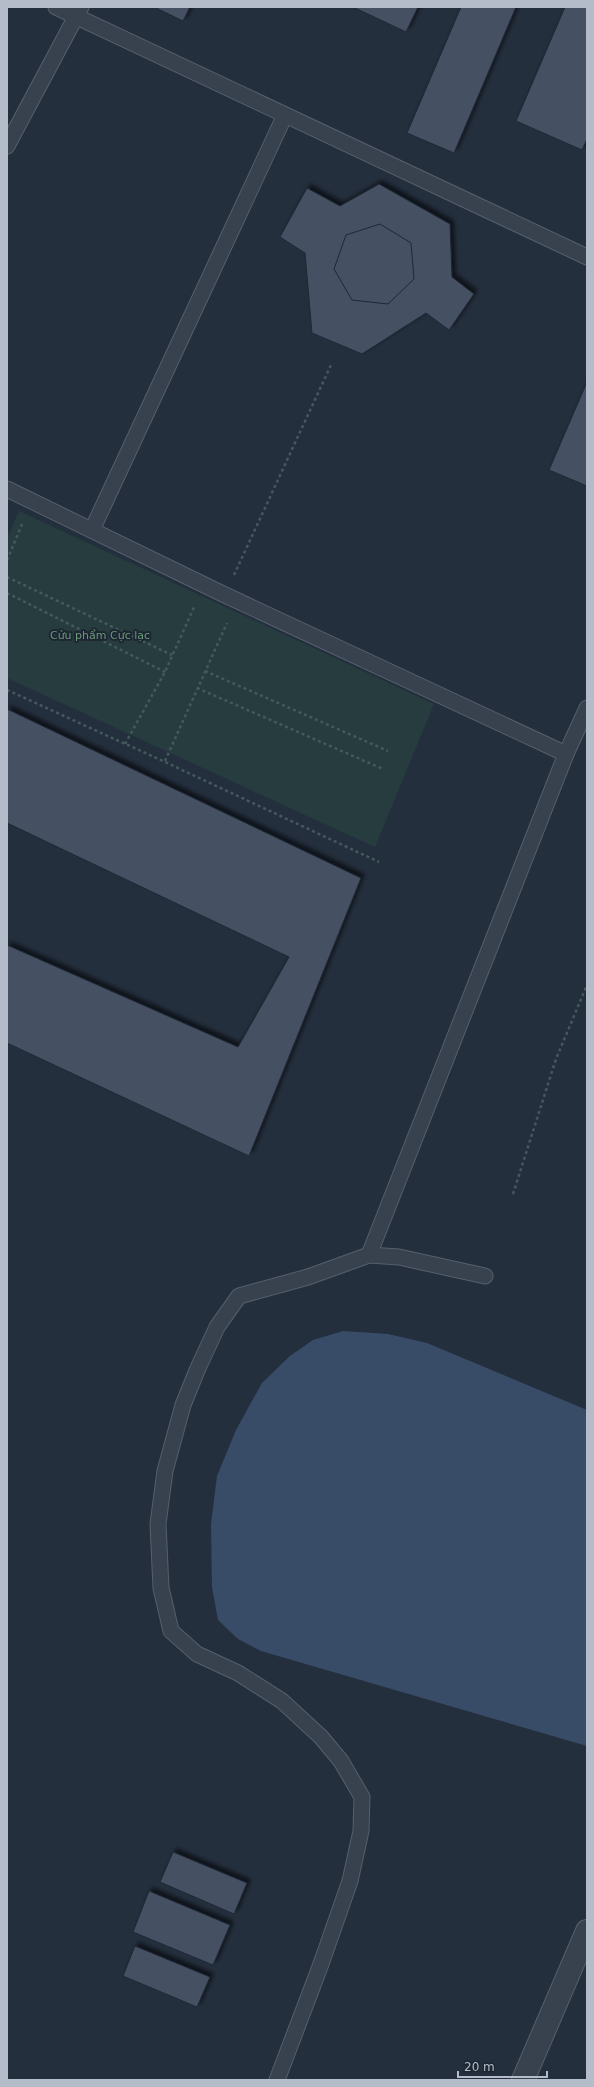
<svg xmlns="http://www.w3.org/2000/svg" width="594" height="2087" font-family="'DejaVu Sans',sans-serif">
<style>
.green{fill:#263c3f}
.water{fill:#394c67}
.building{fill:#455162;stroke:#1f2835;filter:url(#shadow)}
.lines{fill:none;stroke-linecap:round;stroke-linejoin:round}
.service-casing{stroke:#565f6c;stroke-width:17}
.minor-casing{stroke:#565f6c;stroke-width:24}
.path{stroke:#44595c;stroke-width:2.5;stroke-dasharray:3 3;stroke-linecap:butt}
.service{stroke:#38414e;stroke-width:15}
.minor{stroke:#38414e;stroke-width:22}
.labels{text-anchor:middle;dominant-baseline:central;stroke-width:4;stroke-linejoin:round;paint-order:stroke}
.park-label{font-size:11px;fill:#6b9a76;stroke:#1d2633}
</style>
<defs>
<filter id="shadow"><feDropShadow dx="3.5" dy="-3.5" stdDeviation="2" flood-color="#0009"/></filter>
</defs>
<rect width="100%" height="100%" fill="#242f3e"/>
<path class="green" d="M19 511 434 704 375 847 7 678V538Z"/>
<path class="water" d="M343 1331 388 1334 427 1343 587 1410V1746L261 1651 238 1639 218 1620 212 1587 211 1524 217 1476 236 1430 262 1383 290 1356 313 1340Z"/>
<g class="building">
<path d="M154 7H190L183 21Z"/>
<path d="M353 7H418L406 32Z"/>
<path d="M461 7H516L454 153 407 133Z"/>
<path d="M565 7H587V139L582 150 516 121Z"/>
<path d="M379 184 450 224 452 277 474 294 449 330 426 313 362 354 312 333 305 253 280 237 307 188 340 206Z"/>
<path d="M380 224 411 243 414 279 388 304 352 300 334 269 346 235Z"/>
<path d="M587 382V486L549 470Z"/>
<path d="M7 709 361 878 249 1156 7 1043V945L238 1047 289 957 7 823Z"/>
<path d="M173 1852 247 1883 234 1914 160 1882Z"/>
<path d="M149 1891 230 1925 213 1965 133 1932Z"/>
<path d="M135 1946 210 1977 197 2007 123 1976Z"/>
</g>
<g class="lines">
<defs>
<g id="service">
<path d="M56 7 587 257"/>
<path d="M7 146 81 7"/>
<path d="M7 489 225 595 566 754"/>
<path d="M92 530 285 115"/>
<path d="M369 1255 566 754 587 708"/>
<path d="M277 2080 321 1964 350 1881 361 1831 362 1797 341 1761 321 1737 282 1701 238 1673 197 1654 171 1631 161 1588 158 1524 165 1471 183 1405 198 1368 217 1327 239 1296 308 1277 369 1255 399 1257 485 1276"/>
</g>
<path id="minor" d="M523 2080 587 1931"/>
</defs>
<use href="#service" class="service-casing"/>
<use href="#minor" class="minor-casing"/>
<g class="path">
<path d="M7 560 23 522"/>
<path d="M234 575 331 365"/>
<path d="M7 577 172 655"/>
<path d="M7 593 165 672"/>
<path d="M205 671 388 751"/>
<path d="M197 688 383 769"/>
<path d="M7 690 165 762 379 862"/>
<path d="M125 744 165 672 195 605"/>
<path d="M165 761 227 623"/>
<path d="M513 1194 556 1059 587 985"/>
</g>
<use href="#service" class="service"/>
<use href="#minor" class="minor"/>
</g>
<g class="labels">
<g class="park-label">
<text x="100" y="635">Cửu phẩm Cực lạc</text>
</g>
</g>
<rect width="594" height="2087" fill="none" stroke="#b4bcc9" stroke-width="16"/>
<path d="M458 2071v6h89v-6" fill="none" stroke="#b4bcc9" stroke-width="2"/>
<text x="464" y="2071" font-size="12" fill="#b4bcc9" stroke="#1d2633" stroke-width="3" paint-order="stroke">20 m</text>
</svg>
